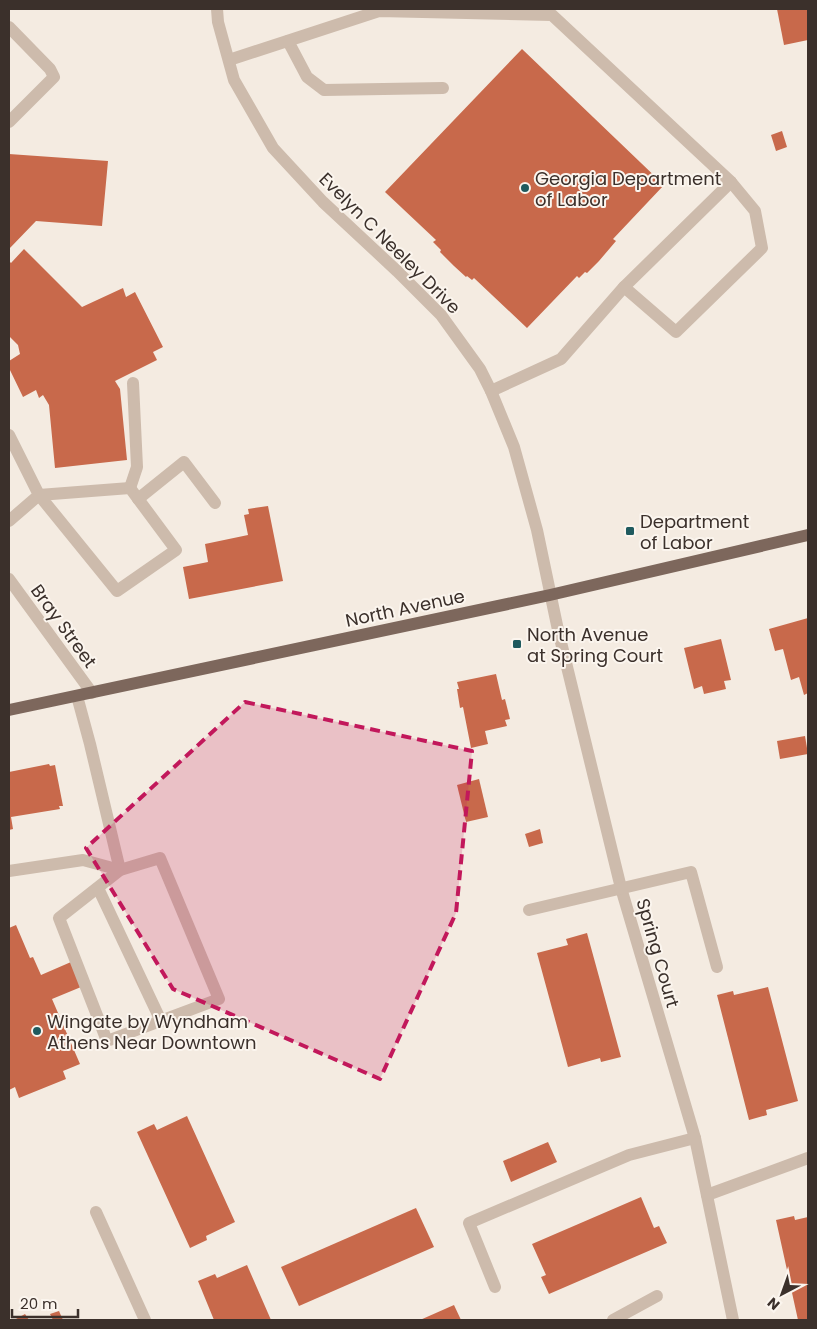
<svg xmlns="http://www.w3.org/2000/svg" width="817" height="1329" font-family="Poppins,sans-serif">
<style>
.building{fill:#c8694b}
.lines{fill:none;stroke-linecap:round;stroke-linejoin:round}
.minor{stroke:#cdbbac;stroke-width:12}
.major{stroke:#7d675c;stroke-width:12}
.marked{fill:#c2185b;fill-opacity:0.2;stroke:#c2185b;stroke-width:4;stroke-dasharray:10 6;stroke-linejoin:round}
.poi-dot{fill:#1f5a5e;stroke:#fbf5ee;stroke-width:2}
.labels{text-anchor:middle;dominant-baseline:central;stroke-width:4;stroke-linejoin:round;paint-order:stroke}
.poi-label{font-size:18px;fill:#3b302b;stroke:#fbf5ee;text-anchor:start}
.street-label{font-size:18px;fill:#3b302b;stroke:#fbf5ee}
</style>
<rect width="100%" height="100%" fill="#f4ebe1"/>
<g class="building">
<path d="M777 9H808V40L784 45Z"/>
<path d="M522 49 664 185 613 239 616 241 599 261 587 273 585 272 579 278 577 276 527 328 474 278 472 280 467 276 466 277 454 266 440 252 441 250 433 242 436 240 385 192Z"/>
<path d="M782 131 787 147 776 151 771 135Z"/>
<path d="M9 154 108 161 102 226 36 221 9 249Z"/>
<path d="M24 249 82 307 123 288 126 297 135 292 163 347 153 352 157 360 115 381 120 389 127 460 55 468 49 405 43 395 39 398 36 390 23 397 9 368V361L20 354 18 345 9 336V261L11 263Z"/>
<path d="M268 506 283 581 189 599 183 567 208 562 205 544 248 535 244 515 249 514 248 509Z"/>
<path d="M808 618V693L804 695 799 677 791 680 783 649 775 651 769 629Z"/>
<path d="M721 639 731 680 724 681 726 689 704 694 702 686 694 689 684 648Z"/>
<path d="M496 674 502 700 505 699 510 719 505 720 507 726 485 731 488 744 471 748 463 707 460 708 457 689H459L457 682Z"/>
<path d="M805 736 808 754 780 759 777 741Z"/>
<path d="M49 764 50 766 55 765 63 806H59L60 809 11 817 13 829 9 830V772Z"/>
<path d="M479 779 488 817 466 822 457 785Z"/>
<path d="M540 829 543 843 529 847 525 834Z"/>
<path d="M16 925 30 958 33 957 41 975 71 962 81 987 52 999 80 1064 63 1071 66 1079 19 1098 15 1087 9 1090V928Z"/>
<path d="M587 933 621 1057 601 1062 600 1058 568 1067 537 953 568 945 566 939Z"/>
<path d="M768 987 798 1101 766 1110 767 1115 749 1120 717 995 733 991 734 995Z"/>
<path d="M187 1116 235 1222 206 1236 207 1240 190 1248 137 1132 154 1124 157 1130Z"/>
<path d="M548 1142 557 1162 511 1182 503 1161Z"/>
<path d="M641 1197 654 1228 659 1226 667 1243 549 1294 541 1277 546 1275 532 1244Z"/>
<path d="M416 1208 434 1247 299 1306 281 1267Z"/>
<path d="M794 1216 795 1220 808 1217V1320H798L776 1220Z"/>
<path d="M247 1265 271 1320H214L198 1281 215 1274 217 1278Z"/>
<path d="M454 1305 461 1320H420Z"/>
<path d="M59 1311 63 1320H53L50 1314Z"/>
<path d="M25 1314 29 1320H14Z"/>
</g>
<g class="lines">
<g class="minor">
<path d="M217 9 218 22 234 80 273 148 323 202 397 271 441 315 480 369 491 391 514 447 537 530 558 630 621 888 695 1138 733 1320"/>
<path d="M9 27 50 69 54 77 9 122"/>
<path d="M288 41 307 77 324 90 443 88"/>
<path d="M229 60 379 11 552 15 731 182 755 211 762 248 676 332 624 287"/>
<path d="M491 391 561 359 624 287 731 182"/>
<path d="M9 435 39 495 9 521"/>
<path d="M130 488 176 550 117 591 39 495Z"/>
<path d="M130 488 137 467 133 383"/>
<path d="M138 499 184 462 215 503"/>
<path d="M9 579 92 693"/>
<path d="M77 696 90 744 120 870"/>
<path d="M9 871 83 860 120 870 160 858 219 999 107 1041 59 918 120 870"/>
<path d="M98 888 161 1021"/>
<path d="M529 910 691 872 717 967"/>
<path d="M707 1195 808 1158"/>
<path d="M96 1212 145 1320"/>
<path d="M495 1287 469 1223 629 1155 695 1138"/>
<path d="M613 1320 657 1296"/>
</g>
<path class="major" d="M9 710 550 595 808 535"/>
</g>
<path class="marked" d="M245 702 472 751 456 913 380 1079 173 989 86 848Z"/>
<g class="poi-dot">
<circle cx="525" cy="188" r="5"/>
<rect x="625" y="526" width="10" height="10" rx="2.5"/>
<rect x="512" y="639" width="10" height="10" rx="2.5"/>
<circle cx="37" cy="1031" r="5"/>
</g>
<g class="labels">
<g class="poi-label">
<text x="535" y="178">Georgia Department<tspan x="535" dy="21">of Labor</tspan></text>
<text x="640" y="521">Department<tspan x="640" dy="21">of Labor</tspan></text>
<text x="527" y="634">North Avenue<tspan x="527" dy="21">at Spring Court</tspan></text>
<text x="47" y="1021">Wingate by Wyndham<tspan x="47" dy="21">Athens Near Downtown</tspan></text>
</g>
<g class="street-label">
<text transform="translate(390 243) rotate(45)">Evelyn C Neeley Drive</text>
<text transform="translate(405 608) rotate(-12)">North Avenue</text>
<text transform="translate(64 626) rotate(54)">Bray Street</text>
<text transform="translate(658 953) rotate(74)">Spring Court</text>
</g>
</g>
<rect width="817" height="1329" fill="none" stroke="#3b302b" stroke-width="20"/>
<g transform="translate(782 1294) rotate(221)" stroke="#fbf5ee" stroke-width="4" paint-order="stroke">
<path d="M0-4L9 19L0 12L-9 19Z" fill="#3b302b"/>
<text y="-8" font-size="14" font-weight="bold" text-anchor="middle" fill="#3b302b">N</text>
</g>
<path d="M12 1309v8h66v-8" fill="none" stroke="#3b302b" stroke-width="2.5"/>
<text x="20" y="1309" font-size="15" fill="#3b302b" stroke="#fbf5ee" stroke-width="4" paint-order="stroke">20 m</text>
</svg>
